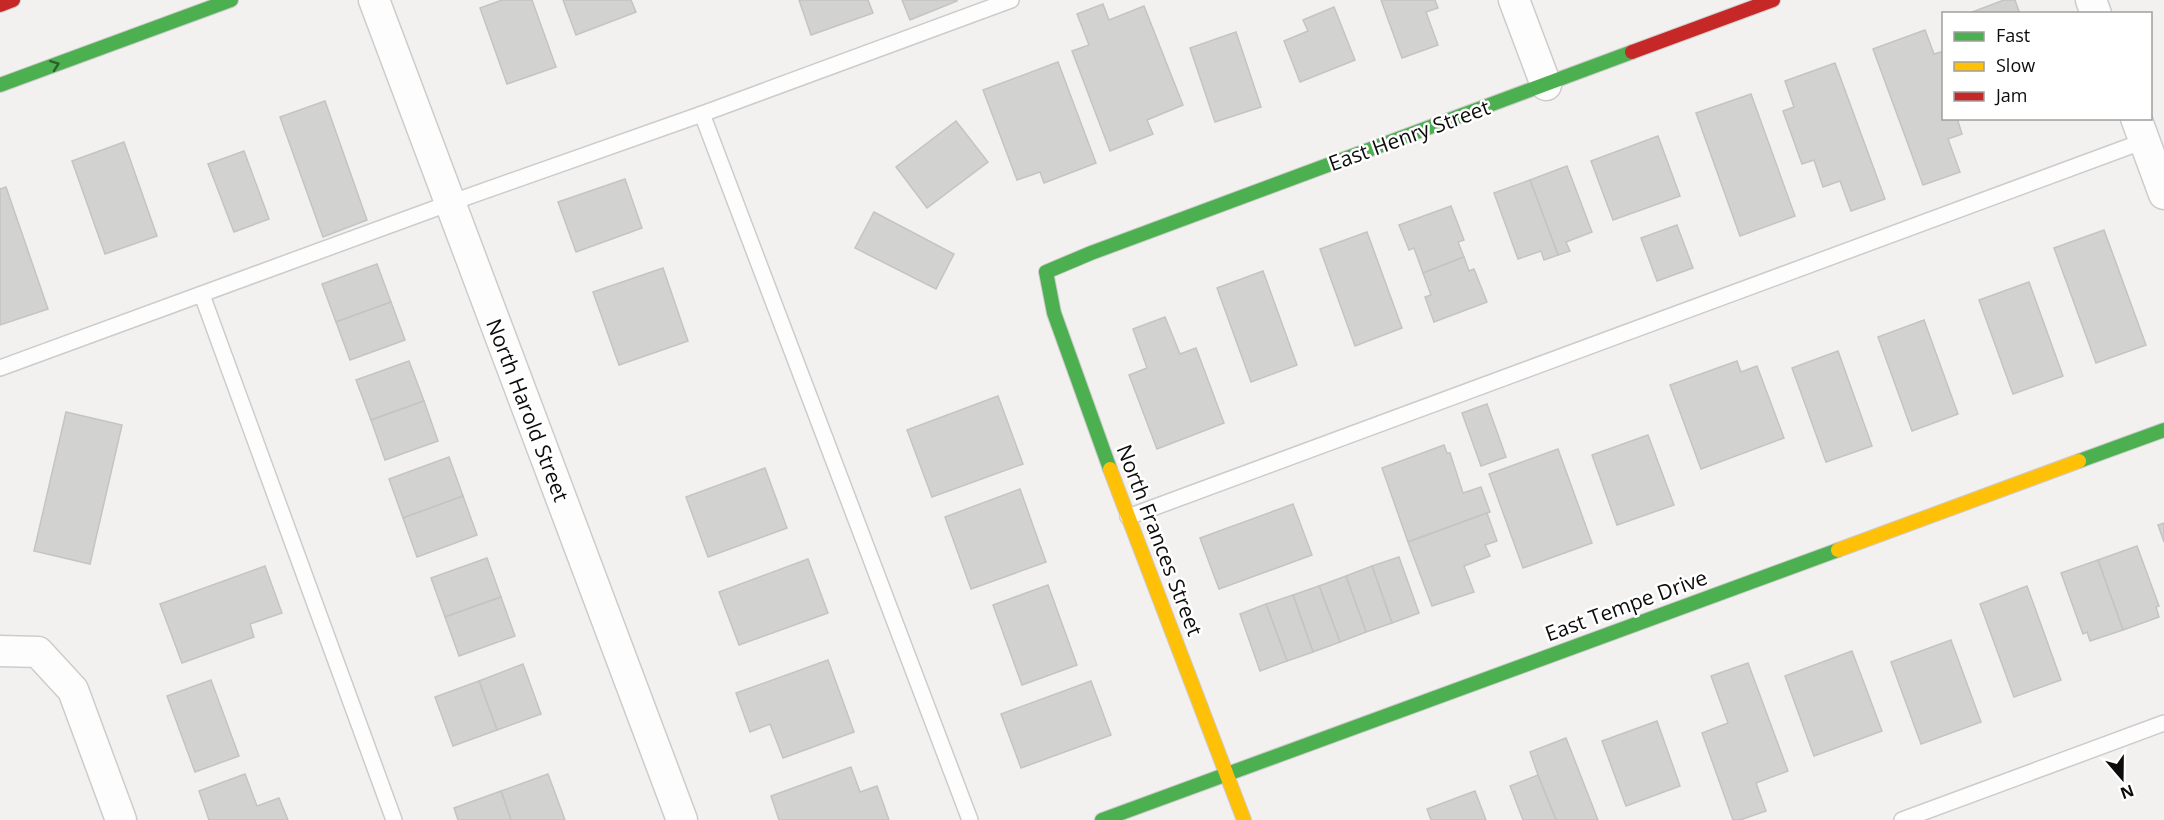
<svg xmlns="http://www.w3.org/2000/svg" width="2164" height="820" font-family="'Open Sans',sans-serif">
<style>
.building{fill:#d2d2d1;stroke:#c4c4c3;stroke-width:1.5}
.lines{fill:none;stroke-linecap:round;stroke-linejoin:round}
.lane-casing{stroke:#cdcccb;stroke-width:18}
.street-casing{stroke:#cdcccb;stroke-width:33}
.fast-casing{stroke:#cdcccb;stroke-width:16}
.slow-casing{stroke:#cdcccb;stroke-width:16}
.jam-casing{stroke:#cdcccb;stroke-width:16}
.lane{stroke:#fdfdfd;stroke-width:15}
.street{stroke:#fdfdfd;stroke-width:30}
.fast{stroke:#4caf50;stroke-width:14}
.slow{stroke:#ffc107;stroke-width:14}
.jam{stroke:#c62828;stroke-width:14}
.oneway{stroke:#2c5e2e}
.labels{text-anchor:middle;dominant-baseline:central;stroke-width:5;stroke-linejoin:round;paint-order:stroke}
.street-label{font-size:21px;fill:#0d0c0c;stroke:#fff}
</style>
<rect width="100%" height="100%" fill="#f3f1f0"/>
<g class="building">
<path d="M502 0H532L556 67 507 84 480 8Z"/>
<path d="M563 0H631L636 12 576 35Z"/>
<path d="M799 0H868L873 13 811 35Z"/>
<path d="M902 0H957V1L910 20Z"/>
<path d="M1381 0H1435L1438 8 1426 12 1438 45 1402 58Z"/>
<path d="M2004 0H2015L2020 14H1967Z"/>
<path d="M1103 4 1109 20 1144 6 1183 105 1147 120 1153 134 1110 151 1072 51 1089 45 1077 14Z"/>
<path d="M1334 7 1355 60 1300 82 1284 41 1308 31 1303 20Z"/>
<path d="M1925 30 1934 54 1944 51V118H1957L1962 134 1948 139 1960 172 1923 185 1873 49Z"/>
<path d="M1236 32 1261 107 1215 122 1190 48Z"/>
<path d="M1058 62 1096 163 1044 183 1040 172 1017 180 983 90Z"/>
<path d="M1835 63 1885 199 1851 211 1840 181 1823 187 1814 160 1802 164 1783 111 1794 107 1785 81Z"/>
<path d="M1751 94 1795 216 1740 236 1696 113Z"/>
<path d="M325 101 367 220 323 237 280 117Z"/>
<path d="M956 121 988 162 927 208 896 167Z"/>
<path d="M1658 136 1680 196 1613 220 1591 161Z"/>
<path d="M124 142 157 236 105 254 72 161Z"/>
<path d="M244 151 269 219 234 232 208 164Z"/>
<path d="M1567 166 1592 232 1566 242 1570 251 1558 255 1530 180Z"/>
<path d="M625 179 642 228 576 252 558 202Z"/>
<path d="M1530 180 1558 255 1544 260 1541 251 1518 259 1494 193Z"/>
<path d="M6 187 48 309 0 325V189Z"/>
<path d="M1451 206 1464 240 1458 242 1464 257 1423 273 1414 248 1409 250 1399 225Z"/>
<path d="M874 212 954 254 936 289 855 248Z"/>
<path d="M1677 225 1693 268 1657 281 1641 238Z"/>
<path d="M2104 230 2146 345 2096 363 2054 248Z"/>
<path d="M1367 232 1402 328 1355 346 1320 249Z"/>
<path d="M1464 257 1469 271 1474 269 1487 302 1434 322 1425 297 1431 295 1423 273Z"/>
<path d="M377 264 391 302 336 322 322 284Z"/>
<path d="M663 268 688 341 619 365 593 292Z"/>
<path d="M1263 271 1297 365 1251 382 1217 288Z"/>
<path d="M2029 282 2063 376 2013 394 1979 300Z"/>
<path d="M391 302 405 340 350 360 336 322Z"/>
<path d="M1165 317 1180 354 1196 348 1224 423 1157 449 1129 375 1147 368 1133 329Z"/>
<path d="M1924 320 1958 414 1912 431 1878 337Z"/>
<path d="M1838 351 1872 446 1826 462 1792 368Z"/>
<path d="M409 361 424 401 371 420 356 380Z"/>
<path d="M1737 361 1741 372 1757 366 1784 438 1701 469 1670 385Z"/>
<path d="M998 396 1023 464 932 497 907 430Z"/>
<path d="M424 401 438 441 385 460 371 420Z"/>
<path d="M1487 404 1506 457 1481 466 1462 413Z"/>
<path d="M66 412 122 425 90 564 34 551Z"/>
<path d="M1648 435 1674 505 1617 525 1592 455Z"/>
<path d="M1444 445 1447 453H1450L1463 493 1481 487 1490 512 1408 542 1382 468Z"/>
<path d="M1558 449 1592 543 1523 568 1489 474Z"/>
<path d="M449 457 463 496 403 518 389 479Z"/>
<path d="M765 468 787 528 708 557 686 497Z"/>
<path d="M1020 489 1046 562 971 589 945 517Z"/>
<path d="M463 496 477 535 417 557 403 518Z"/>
<path d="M1293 504 1312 555 1219 589 1200 538Z"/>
<path d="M1487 513 1497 541 1485 545 1490 556 1464 566 1474 592 1432 606 1408 542Z"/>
<path d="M2164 523V542L2158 525Z"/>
<path d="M2137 546 2159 606 2156 607 2159 617 2123 630 2098 560Z"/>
<path d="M1399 557 1419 613 1392 623 1372 566Z"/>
<path d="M487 558 501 597 445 617 431 578Z"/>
<path d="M808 559 828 613 739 645 719 592Z"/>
<path d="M2098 560 2123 630 2090 641 2087 632 2083 634 2061 573Z"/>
<path d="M265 566 282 613 250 624 254 637 182 663 160 604Z"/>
<path d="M1372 566 1392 623 1366 632 1346 576Z"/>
<path d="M1346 576 1366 632 1340 642 1319 586Z"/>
<path d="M1048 585 1077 665 1022 685 993 605Z"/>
<path d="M1319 586 1340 642 1313 652 1293 595Z"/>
<path d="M2027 586 2061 680 2014 697 1980 604Z"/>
<path d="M1293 595 1313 652 1287 661 1266 604Z"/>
<path d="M501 597 515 636 459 656 445 617Z"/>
<path d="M1266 604 1287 661 1260 671 1240 614Z"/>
<path d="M1951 640 1981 722 1921 744 1891 662Z"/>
<path d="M1852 651 1882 731 1814 756 1785 676Z"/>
<path d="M828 660 854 732 783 758 770 724 750 732 736 693Z"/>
<path d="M1748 663 1788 771 1756 783 1766 811 1740 820H1733L1702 733 1728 723 1711 676Z"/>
<path d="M523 664 541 714 497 730 479 681Z"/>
<path d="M211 680 239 756 195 772 167 696Z"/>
<path d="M479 681 497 730 453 746 435 697Z"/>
<path d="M1091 681 1111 735 1021 768 1001 714Z"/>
<path d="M1657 721 1680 786 1626 806 1602 741Z"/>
<path d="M1566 738 1598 820H1556L1538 775 1530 752Z"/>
<path d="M851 767 860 792 877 786 889 820H779L771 796Z"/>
<path d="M245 774 257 806 279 798 288 820H209L199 791Z"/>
<path d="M548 774 565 820H511L501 791Z"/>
<path d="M1538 775 1556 820H1523L1510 786Z"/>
<path d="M501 791 511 820H458L454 808Z"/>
<path d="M1475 791 1486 820H1431L1427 809Z"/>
</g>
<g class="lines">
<defs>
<g id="lane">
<path d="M702 114 970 820"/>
<path d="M202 295 394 820"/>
<path d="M0 368 450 203 702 114 1011 0"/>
<path d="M1128 517 2144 141"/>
<path d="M1902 820 2164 723"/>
</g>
<g id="street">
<path d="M374 0 682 820"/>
<path d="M1514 0 1546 85"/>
<path d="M2091 0 2096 14"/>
<path d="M2136 118 2164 194"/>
<path d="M0 651 38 652 73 690 121 820"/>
</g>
<g id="fast">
<path d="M0 85 231 0"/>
<path d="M2079 461 2164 430"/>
<path d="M1110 469 1054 313 1046 272 1091 253 1632 52"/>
<path d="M1102 820 1838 550"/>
</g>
<g id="slow">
<path d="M1110 469 1244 820"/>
<path d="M1838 550 2079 461"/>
</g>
<g id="jam">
<path d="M0 5 13 0"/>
<path d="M1632 52 1773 0"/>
</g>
</defs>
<use href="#lane" class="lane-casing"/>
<use href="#street" class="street-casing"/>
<use href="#fast" class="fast-casing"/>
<use href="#slow" class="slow-casing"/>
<use href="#jam" class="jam-casing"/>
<use href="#lane" class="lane"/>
<use href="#street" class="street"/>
<use href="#fast" class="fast"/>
<use href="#slow" class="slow"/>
<use href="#jam" class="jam"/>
</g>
<defs><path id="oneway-chevron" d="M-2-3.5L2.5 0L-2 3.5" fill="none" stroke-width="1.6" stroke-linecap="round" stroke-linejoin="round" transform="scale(1.5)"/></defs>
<use class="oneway" href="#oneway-chevron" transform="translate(55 65) rotate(-20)"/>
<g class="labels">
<g class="street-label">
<text transform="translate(1409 135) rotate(-20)">East Henry Street</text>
<text transform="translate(528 410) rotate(69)">North Harold Street</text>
<text transform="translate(1160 540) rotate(69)">North Frances Street</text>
<text transform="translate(1626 605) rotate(-20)">East Tempe Drive</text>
</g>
</g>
<rect x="1942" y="12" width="210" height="108" fill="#ffffff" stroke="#9e9e9e" stroke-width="1.5"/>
<rect x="1954" y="32" width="30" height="9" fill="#4caf50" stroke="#9e9e9e" stroke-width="1.5"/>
<text x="1996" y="42" font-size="18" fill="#0d0c0c">Fast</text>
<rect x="1954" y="62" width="30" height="9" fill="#ffc107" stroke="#9e9e9e" stroke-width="1.5"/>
<text x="1996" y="72" font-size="18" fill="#0d0c0c">Slow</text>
<rect x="1954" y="92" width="30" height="9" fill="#c62828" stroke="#9e9e9e" stroke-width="1.5"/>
<text x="1996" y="102" font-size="18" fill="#0d0c0c">Jam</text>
<g transform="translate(2122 778) rotate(160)" stroke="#ffffff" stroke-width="4.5" paint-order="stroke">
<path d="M0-4.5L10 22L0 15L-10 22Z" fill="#0d0c0c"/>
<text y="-9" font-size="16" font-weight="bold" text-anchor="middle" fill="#0d0c0c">N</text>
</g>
</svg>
